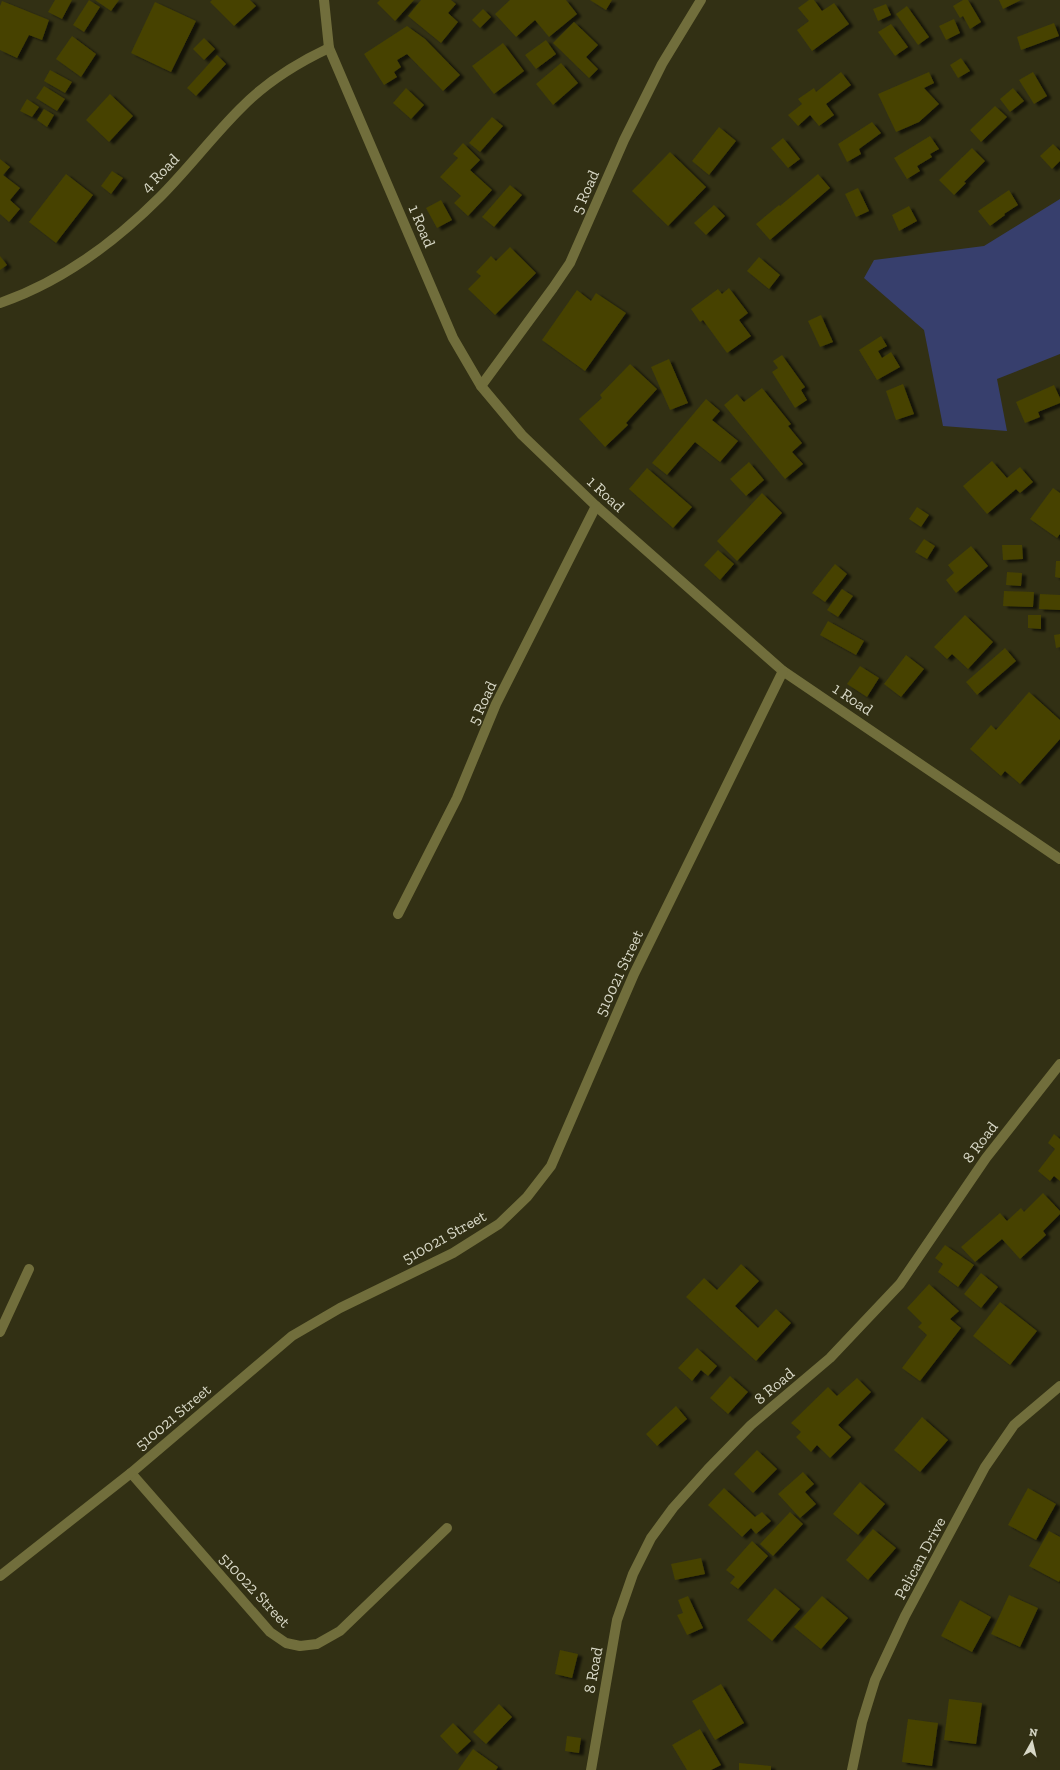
<svg xmlns="http://www.w3.org/2000/svg" width="1060" height="1770" font-family="'Zilla Slab',serif">
<style>
.green{fill:#373f6d}
.building{fill:#464203;filter:url(#shadow)}
.lines{fill:none;stroke-linecap:round;stroke-linejoin:round}
.minor{stroke:#716e3c;stroke-width:10}
.labels{text-anchor:middle;dominant-baseline:central;stroke-width:3;stroke-linejoin:round;paint-order:stroke}
.street-label{font-size:16px;fill:#d8d8c7;stroke:#323014}
</style>
<defs>
<filter id="shadow"><feDropShadow dx="4.5" dy="2.5" stdDeviation="1" flood-color="#0009"/></filter>
</defs>
<rect width="100%" height="100%" fill="#323014"/>
<path class="green" d="M1060 199V354L997 379 1007 431 943 426 924 330 864 278 874 260 984 246Z"/>
<g class="building">
<path d="M55 0H72L62 19 48 12Z"/>
<path d="M89 0 100 7 84 32 73 25Z"/>
<path d="M95 0H119L111 11Z"/>
<path d="M212 0H250L256 6 234 26 210 2Z"/>
<path d="M380 0H414L395 21 377 3Z"/>
<path d="M421 0H451L456 4 448 13 458 22 441 43 408 16Z"/>
<path d="M510 0H566L577 14 549 37 535 20 516 37 495 14Z"/>
<path d="M590 0H612L606 10Z"/>
<path d="M809 0H814L822 11 834 3 849 24 812 51 797 30 809 21 798 8Z"/>
<path d="M963 0H968L981 22 970 29 963 16 960 18 953 6Z"/>
<path d="M999 0H1021L1003 9Z"/>
<path d="M2 1 49 20 42 40 29 35 17 58 0 50V6Z"/>
<path d="M155 2 196 21 171 72 131 53Z"/>
<path d="M886 4 891 15 878 21 873 9Z"/>
<path d="M907 6 929 37 918 45 896 14Z"/>
<path d="M483 9 491 17 480 28 472 20Z"/>
<path d="M954 19 960 33 946 40 939 26Z"/>
<path d="M574 22 598 45 586 57 598 69 589 78 553 43Z"/>
<path d="M1054 23 1059 36 1021 50 1017 37Z"/>
<path d="M891 24 908 47 895 56 878 32Z"/>
<path d="M407 26 425 39 460 75 443 91 407 54 397 60 401 67 394 72 397 77 384 85 364 54Z"/>
<path d="M72 36 96 54 81 77 56 59Z"/>
<path d="M204 38 215 49 204 60 193 49Z"/>
<path d="M546 40 556 54 536 69 525 55Z"/>
<path d="M503 43 524 71 494 94 472 66Z"/>
<path d="M217 55 226 64 196 96 187 88Z"/>
<path d="M961 58 970 71 958 78 950 65Z"/>
<path d="M561 63 578 83 553 105 536 84Z"/>
<path d="M50 70 72 82 65 93 44 81Z"/>
<path d="M841 72 851 85 826 104 834 115 819 126 810 115 798 126 788 115 802 104 798 99 814 88 816 92Z"/>
<path d="M929 72 934 83 924 88 939 104 919 122 896 132 878 94Z"/>
<path d="M1033 72 1047 96 1034 104 1019 80Z"/>
<path d="M44 86 65 99 57 111 36 98Z"/>
<path d="M406 88 424 105 411 119 393 103Z"/>
<path d="M1013 88 1024 101 1010 112 1000 99Z"/>
<path d="M110 94 133 116 109 142 86 120Z"/>
<path d="M27 99 39 107 32 117 20 111Z"/>
<path d="M995 106 1007 117 981 142 970 130Z"/>
<path d="M44 109 54 115 47 127 37 120Z"/>
<path d="M492 117 503 126 480 152 469 143Z"/>
<path d="M872 122 881 133 859 149 861 154 847 162 838 144Z"/>
<path d="M719 127 736 141 709 175 692 161Z"/>
<path d="M930 136 939 149 930 154 932 157 917 166 920 171 907 179 894 158Z"/>
<path d="M783 138 800 159 788 168 771 148Z"/>
<path d="M463 143 480 160 470 170 492 190 468 216 454 203 461 196 440 177 458 158 453 154Z"/>
<path d="M1053 144 1060 151V161L1052 169 1040 156Z"/>
<path d="M972 148 985 161 964 182 966 183 954 195 939 180Z"/>
<path d="M670 152 706 187 668 226 632 191Z"/>
<path d="M0 159 10 167 3 175 20 188 10 200 20 209 9 222 0 214Z"/>
<path d="M112 171 123 178 111 194 101 186Z"/>
<path d="M66 174 93 195 56 243 29 222Z"/>
<path d="M818 174 830 188 770 240 756 224 779 205 780 206Z"/>
<path d="M510 185 522 195 494 227 482 217Z"/>
<path d="M858 188 869 211 856 217 845 194Z"/>
<path d="M1009 190 1018 205 1004 214 1005 215 990 226 978 211Z"/>
<path d="M441 200 452 220 437 228 426 208Z"/>
<path d="M714 205 725 216 706 235 694 223Z"/>
<path d="M909 206 917 221 899 231 892 215Z"/>
<path d="M510 247 536 273 495 315 468 289 481 276 476 272 491 256 496 261Z"/>
<path d="M0 256 7 265 0 270Z"/>
<path d="M759 257 780 275 769 289 747 271Z"/>
<path d="M729 288 748 313 739 320 751 336 727 353 703 320 700 322 691 309 718 289 722 294Z"/>
<path d="M577 290 591 301 596 293 626 313 585 371 542 340Z"/>
<path d="M821 315 833 342 820 347 808 321Z"/>
<path d="M881 336 887 346 878 351 882 358 891 352 900 367 877 380 859 350Z"/>
<path d="M782 355 805 387 801 390 807 400 795 408 772 372 778 368 773 361Z"/>
<path d="M669 359 688 403 670 410 651 367Z"/>
<path d="M630 364 657 389 626 423 628 425 605 447 579 419 602 398 600 395Z"/>
<path d="M903 384 914 414 896 420 886 391Z"/>
<path d="M1054 385 1060 398V403L1038 412 1040 417 1025 423 1016 402Z"/>
<path d="M762 388 791 424 788 426 802 443 792 452 803 464 785 479 724 405 737 394 744 402Z"/>
<path d="M706 399 720 411 712 420 738 441 720 462 695 442 667 475 652 463Z"/>
<path d="M992 461 1007 478 1020 467 1033 482 1020 493 1016 489 987 514 963 486Z"/>
<path d="M749 462 764 480 746 496 730 479Z"/>
<path d="M647 468 692 507 673 528 629 489Z"/>
<path d="M1053 488 1060 493V534L1057 538 1030 519Z"/>
<path d="M762 493 782 513 737 561 717 541Z"/>
<path d="M917 507 929 515 921 527 909 519Z"/>
<path d="M924 539 935 546 927 559 915 552Z"/>
<path d="M1002 545H1022L1023 559 1003 560Z"/>
<path d="M971 546 988 566 956 593 946 580 954 573 948 565Z"/>
<path d="M718 550 734 564 720 580 704 565Z"/>
<path d="M1056 561H1060V578L1055 577Z"/>
<path d="M835 564 847 574 825 602 812 593Z"/>
<path d="M1007 572 1022 573 1021 586 1006 585Z"/>
<path d="M842 589 853 596 838 617 827 610Z"/>
<path d="M1004 591 1034 592 1033 607 1003 606Z"/>
<path d="M1040 594 1060 595V610L1039 609Z"/>
<path d="M965 615 993 642 968 669 952 654 947 659 934 647Z"/>
<path d="M1028 615H1041V629L1028 628Z"/>
<path d="M828 621 864 641 856 655 820 635Z"/>
<path d="M1060 634V647L1056 648 1054 635Z"/>
<path d="M1005 648 1016 661 977 695 966 682Z"/>
<path d="M906 655 924 669 901 697 884 684Z"/>
<path d="M860 666 879 678 867 697 847 684Z"/>
<path d="M1029 692 1060 720V739L1020 784 1005 771 1001 776 970 749 991 725 996 730Z"/>
<path d="M1054 1134 1060 1139V1181L1054 1176 1050 1181 1038 1171 1055 1149 1048 1143Z"/>
<path d="M1043 1193 1060 1211V1214L1043 1231 1046 1235 1020 1259 1002 1239 975 1262 961 1247 1000 1213 1007 1221 1021 1208 1024 1212Z"/>
<path d="M945 1245 974 1265 958 1287 938 1272 943 1264 935 1258Z"/>
<path d="M741 1264 759 1281 735 1306 758 1328 776 1309 791 1323 756 1361 686 1297 704 1278 717 1290Z"/>
<path d="M981 1273 998 1287 981 1308 964 1294Z"/>
<path d="M929 1284 959 1311 950 1319 961 1328 920 1381 902 1368 927 1335 918 1327 922 1323 907 1308Z"/>
<path d="M1000 1302 1037 1331 1010 1365 973 1336Z"/>
<path d="M697 1348 717 1366 708 1376 701 1370 692 1381 678 1368Z"/>
<path d="M730 1376 748 1392 728 1414 710 1398Z"/>
<path d="M857 1378 871 1392 838 1425 851 1437 830 1458 817 1445 811 1452 796 1437 801 1432 791 1423 828 1387 837 1396Z"/>
<path d="M676 1406 687 1419 657 1446 646 1434Z"/>
<path d="M922 1417 948 1440 920 1472 894 1450Z"/>
<path d="M757 1450 777 1469 753 1493 734 1474Z"/>
<path d="M803 1472 814 1484 805 1492 816 1504 800 1518 778 1494Z"/>
<path d="M860 1482 885 1504 858 1535 833 1514Z"/>
<path d="M724 1488 755 1517 762 1512 771 1521 756 1534 751 1528 742 1537 708 1505Z"/>
<path d="M1028 1488 1056 1504 1036 1540 1008 1525Z"/>
<path d="M790 1512 803 1524 773 1556 760 1544Z"/>
<path d="M873 1529 896 1548 868 1580 846 1560Z"/>
<path d="M1049 1531 1060 1537V1580L1059 1582 1029 1566Z"/>
<path d="M752 1541 768 1556 738 1589 730 1583 735 1577 726 1570Z"/>
<path d="M701 1558 705 1574 675 1580 671 1564Z"/>
<path d="M775 1588 800 1609 772 1641 747 1620Z"/>
<path d="M1009 1595 1038 1608 1020 1647 991 1634Z"/>
<path d="M688 1596 703 1628 687 1635 677 1615 683 1613 678 1600Z"/>
<path d="M822 1596 848 1618 821 1649 794 1627Z"/>
<path d="M960 1600 991 1617 972 1652 941 1636Z"/>
<path d="M560 1650 578 1654 572 1678 555 1674Z"/>
<path d="M721 1684 744 1723 715 1740 692 1701Z"/>
<path d="M949 1699 982 1703 976 1744 944 1740Z"/>
<path d="M499 1704 512 1717 486 1744 473 1732Z"/>
<path d="M908 1719 938 1723 932 1766 902 1762Z"/>
<path d="M453 1723 471 1741 457 1754 440 1736Z"/>
<path d="M700 1729 721 1765 711 1770H687L672 1745Z"/>
<path d="M567 1736 581 1738 579 1753 565 1751Z"/>
<path d="M473 1749 498 1767 496 1770H458Z"/>
<path d="M739 1763 771 1766V1770H739Z"/>
</g>
<g class="lines">
<g class="minor">
<path d="M324 0 329 48 453 338 481 386 522 435 596 506 783 671 1060 859"/>
<path d="M0 303C61 282 115 242 160 197 188 169 212 137 240 109 266 82 295 64 329 48"/>
<path d="M481 386 553 288 570 263 624 140 662 64 701 0"/>
<path d="M398 914 457 798 496 704 596 506"/>
<path d="M0 1332 29 1269"/>
<path d="M131 1473 270 1632 286 1643 300 1646 317 1644 340 1631 447 1528"/>
<path d="M0 1576 131 1473 292 1336 340 1308 453 1253 499 1224 527 1197 551 1166 634 974 783 671"/>
<path d="M591 1770 617 1620 633 1574 651 1538 673 1508 708 1469 751 1425 830 1358 900 1284 986 1158 1060 1064"/>
<path d="M852 1770 862 1722 875 1680 905 1616 985 1467 1014 1425 1060 1386"/>
</g>
</g>
<g class="labels">
<g class="street-label">
<text transform="translate(160 173) rotate(-46)">4 Road</text>
<text transform="translate(585 192) rotate(-66)">5 Road</text>
<text transform="translate(422 226) rotate(67)">1 Road</text>
<text transform="translate(606 494) rotate(43)">1 Road</text>
<text transform="translate(853 699) rotate(34)">1 Road</text>
<text transform="translate(482 703) rotate(-65)">5 Road</text>
<text transform="translate(619 973) rotate(-65)">510021 Street</text>
<text transform="translate(980 1142) rotate(-53)">8 Road</text>
<text transform="translate(444 1237) rotate(-29)">510021 Street</text>
<text transform="translate(774 1386) rotate(-40)">8 Road</text>
<text transform="translate(173 1417) rotate(-40)">510021 Street</text>
<text transform="translate(920 1558) rotate(-62)">Pelican Drive</text>
<text transform="translate(255 1590) rotate(47)">510022 Street</text>
<text transform="translate(593 1670) rotate(-80)">8 Road</text>
</g>
</g>
<g transform="translate(1032 1742) rotate(8)" stroke="#323014" stroke-width="3" paint-order="stroke">
<path d="M0-3L7 15L0 10L-7 15Z" fill="#d8d8c7"/>
<text y="-6" font-size="11" font-weight="bold" text-anchor="middle" fill="#d8d8c7">N</text>
</g>
</svg>
